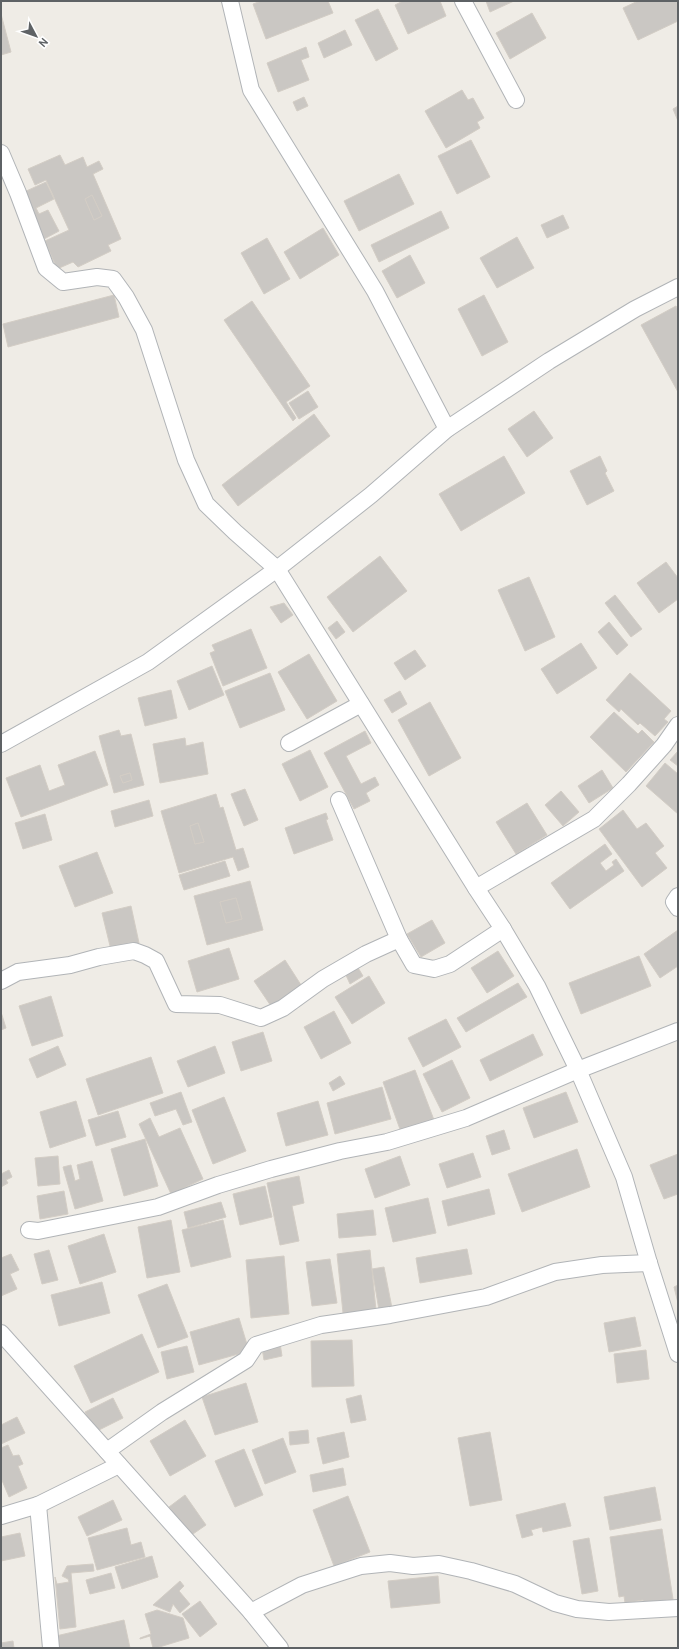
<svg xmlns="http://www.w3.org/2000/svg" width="679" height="1649" font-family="Cabin,sans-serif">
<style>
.building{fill:#cac7c3;stroke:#d3cdc5;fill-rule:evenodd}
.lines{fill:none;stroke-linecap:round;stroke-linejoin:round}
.street-casing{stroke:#b1b4b7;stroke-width:18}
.street{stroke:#fff;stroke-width:16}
</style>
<rect width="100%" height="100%" fill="#efece6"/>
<g class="building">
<path d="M261 1H328L333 13 266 39 253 4Z"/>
<path d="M403 1H440L446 16 408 34 395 5Z"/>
<path d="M486 1H514L490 12Z"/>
<path d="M638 1H677L678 21 638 40 623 8Z"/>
<path d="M378 9 398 49 376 61 355 20Z"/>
<path d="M532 13 546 38 510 59 496 33Z"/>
<path d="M1 14 11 52 1 55Z"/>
<path d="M345 30 352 45 324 58 318 43Z"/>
<path d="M306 47 309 57 301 60 309 80 278 92 267 63Z"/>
<path d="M462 90 468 100 473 98 484 118 477 122 480 128 446 148 425 111Z"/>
<path d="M304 97 308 106 297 111 293 102Z"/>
<path d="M678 106V121L673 109Z"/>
<path d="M471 140 490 177 457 194 438 156Z"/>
<path d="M60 155 65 165 83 157 87 167 99 161 103 169 93 174 121 239 108 245 111 251 78 267 73 262 57 269 45 241 69 230 46 180 35 185 28 169ZM92 195 102 216 94 220 85 199Z"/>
<path d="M399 174 414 204 359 231 344 201Z"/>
<path d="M46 182 54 199 36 208 39 214 48 210 59 231 44 239 22 193Z"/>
<path d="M92 195 102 216 94 220 85 199Z"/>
<path d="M441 211 449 228 379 262 371 245Z"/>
<path d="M563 215 569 228 547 238 541 225Z"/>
<path d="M323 228 339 255 300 279 284 252Z"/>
<path d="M517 237 534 268 497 288 480 258Z"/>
<path d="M267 238 290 279 264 294 241 253Z"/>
<path d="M410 255 425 283 397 298 382 271Z"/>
<path d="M114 295 119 317 8 347 3 324Z"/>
<path d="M484 295 508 342 482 356 458 309Z"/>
<path d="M252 301 310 386 286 402 296 418 293 421 224 320Z"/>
<path d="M676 306 678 310V392L641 325Z"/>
<path d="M308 391 318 407 299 419 289 403Z"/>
<path d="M534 411 553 438 527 457 508 429Z"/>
<path d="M314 414 330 436 238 506 222 485Z"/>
<path d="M504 456 525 493 461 531 439 494Z"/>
<path d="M600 456 607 471 605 473 614 491 587 505 570 471Z"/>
<path d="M380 556 407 591 353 632 327 597Z"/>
<path d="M666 562 678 578V599L659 613 637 583Z"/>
<path d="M529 577 555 637 525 651 498 590Z"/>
<path d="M615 595 642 629 631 637 605 603Z"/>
<path d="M284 603 293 615 281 623 270 607Z"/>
<path d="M337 621 345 632 336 639 328 628Z"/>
<path d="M609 622 628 645 617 655 598 632Z"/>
<path d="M251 629 267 668 223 686 210 653 215 651 212 645Z"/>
<path d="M581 643 597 668 557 694 541 669Z"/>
<path d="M415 650 426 666 405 680 394 663Z"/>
<path d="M309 654 337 701 307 719 278 672Z"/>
<path d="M212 666 224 695 189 710 177 681Z"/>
<path d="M270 673 285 710 240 728 225 691Z"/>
<path d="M630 673 671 711 664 719 668 722 655 736 640 723 638 725 621 709 619 712 606 700Z"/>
<path d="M171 690 177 718 145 726 138 698Z"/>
<path d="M400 691 407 704 392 713 384 700Z"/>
<path d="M430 702 461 758 429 776 398 720Z"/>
<path d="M614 712 638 734 642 730 654 742 626 772 590 737Z"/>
<path d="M119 730 121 736 131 734 144 785 114 793 99 736ZM130 773 132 780 123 783 120 776Z"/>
<path d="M365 731 371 743 346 756 361 784 375 777 379 785 366 793 370 801 354 809 324 753Z"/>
<path d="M185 738 186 746 203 742 208 774 160 783 153 744Z"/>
<path d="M310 750 328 787 300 801 282 764Z"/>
<path d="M95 751 108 785 21 817 6 778 40 765 49 791 65 785 58 765Z"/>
<path d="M678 751V766L670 760Z"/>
<path d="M665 763 678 774V814L646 786Z"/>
<path d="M602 770 613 788 589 803 578 786Z"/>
<path d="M130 773 132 780 123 783 120 776Z"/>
<path d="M245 789 258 820 244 826 231 794Z"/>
<path d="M561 791 579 812 563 826 545 805Z"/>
<path d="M216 794 220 808 223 807 236 850 243 848 249 867 238 871 233 857 179 873 161 811ZM198 823 204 842 195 844 190 826Z"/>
<path d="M149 800 153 816 115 827 111 811Z"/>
<path d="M527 803 547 835 516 854 496 822Z"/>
<path d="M623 810 637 829 646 823 664 846 655 853 667 868 642 887 599 829Z"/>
<path d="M326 813 328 819 326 820 333 840 294 854 285 828Z"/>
<path d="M45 814 52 840 23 849 15 823Z"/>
<path d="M198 823 204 842 195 844 190 826Z"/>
<path d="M605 844 612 854 600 863 606 871 614 865 612 862 616 859 624 871 570 909 551 883Z"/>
<path d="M97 852 113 893 75 907 59 866Z"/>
<path d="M225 861 230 876 184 890 179 875Z"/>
<path d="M250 881 263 930 207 945 194 896ZM236 898 242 919 226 923 220 902Z"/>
<path d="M236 898 242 919 226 923 220 902Z"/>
<path d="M131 906 139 943 111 950 102 913Z"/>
<path d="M432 920 445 943 421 957 407 934Z"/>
<path d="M678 930V966L660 978 644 954Z"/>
<path d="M229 948 239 979 197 992 188 961Z"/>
<path d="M498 951 514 976 487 993 471 968Z"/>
<path d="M639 956 651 986 581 1014 569 983Z"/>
<path d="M285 960 303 988 273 1009 254 981Z"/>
<path d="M357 966 363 976 350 984 345 973Z"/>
<path d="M369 976 385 1003 352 1024 335 997Z"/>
<path d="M518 983 527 997 466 1032 457 1018Z"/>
<path d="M51 996 63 1036 32 1046 19 1006Z"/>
<path d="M334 1011 351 1043 321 1059 304 1027Z"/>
<path d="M1 1012 6 1028 1 1030Z"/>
<path d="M446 1019 461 1047 423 1067 408 1038Z"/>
<path d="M263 1032 272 1061 241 1071 232 1042Z"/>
<path d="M533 1034 543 1055 490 1081 480 1060Z"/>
<path d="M58 1046 66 1065 37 1078 29 1059Z"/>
<path d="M215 1046 225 1073 188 1087 177 1061Z"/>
<path d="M151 1057 163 1093 98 1115 86 1079Z"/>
<path d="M452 1060 470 1098 442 1112 423 1074Z"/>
<path d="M415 1070 434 1120 401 1132 383 1082Z"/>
<path d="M340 1076 345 1084 333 1091 329 1083Z"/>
<path d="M382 1087 391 1119 335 1134 327 1103Z"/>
<path d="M181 1092 192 1122 183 1125 176 1109 155 1116 150 1103Z"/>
<path d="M566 1092 578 1122 534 1138 523 1108Z"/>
<path d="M224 1097 246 1151 213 1164 192 1110Z"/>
<path d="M76 1101 86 1136 50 1148 40 1112Z"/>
<path d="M318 1101 328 1135 286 1146 277 1113Z"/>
<path d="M118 1111 126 1137 96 1146 88 1120Z"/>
<path d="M150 1118 159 1137 180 1128 203 1179 171 1194 139 1124Z"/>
<path d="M504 1130 510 1149 492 1155 486 1136Z"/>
<path d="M145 1139 158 1186 124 1196 111 1149Z"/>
<path d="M577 1149 590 1187 522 1212 508 1174Z"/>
<path d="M473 1153 481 1177 447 1188 439 1164Z"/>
<path d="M678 1154V1194L664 1199 650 1165Z"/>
<path d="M58 1156 60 1184 38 1186 35 1158Z"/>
<path d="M400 1156 410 1185 375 1198 365 1169Z"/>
<path d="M92 1161 103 1201 75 1209 63 1167 71 1165 75 1181 80 1179 77 1165Z"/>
<path d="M9 1170 12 1177 6 1180 8 1183 1 1187V1174Z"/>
<path d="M299 1176 304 1203 292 1206 299 1241 280 1245 267 1183Z"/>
<path d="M265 1186 272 1217 240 1225 233 1194Z"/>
<path d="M489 1189 495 1214 448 1226 442 1201Z"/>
<path d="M64 1191 68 1214 40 1219 37 1196Z"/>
<path d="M428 1198 436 1233 393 1242 385 1208Z"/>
<path d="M221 1202 226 1217 188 1228 184 1212Z"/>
<path d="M373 1210 376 1235 339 1238 337 1214Z"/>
<path d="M171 1220 180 1272 147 1278 138 1227Z"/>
<path d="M223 1220 231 1257 191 1267 182 1230Z"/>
<path d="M104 1234 116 1272 80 1284 68 1246Z"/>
<path d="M467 1249 472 1274 420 1283 416 1258Z"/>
<path d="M49 1250 58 1280 42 1284 34 1254Z"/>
<path d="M370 1250 376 1310 343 1313 337 1254Z"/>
<path d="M11 1254 19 1270 10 1274 17 1289 1 1296V1258Z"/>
<path d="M284 1256 289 1314 251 1318 246 1260Z"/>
<path d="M330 1259 337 1303 312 1306 306 1262Z"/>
<path d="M384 1267 392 1308 379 1310 372 1269Z"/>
<path d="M102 1282 110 1313 59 1326 51 1295Z"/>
<path d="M167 1284 188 1337 158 1348 138 1295Z"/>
<path d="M678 1285V1303L674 1287Z"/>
<path d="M635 1317 641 1346 609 1352 604 1323Z"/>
<path d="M239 1318 249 1351 199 1365 190 1332Z"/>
<path d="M142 1334 159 1372 91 1403 74 1366Z"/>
<path d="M352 1340 354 1386 312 1387 311 1341Z"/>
<path d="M280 1343 282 1356 264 1360 262 1348Z"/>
<path d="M187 1346 194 1372 167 1379 161 1352Z"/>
<path d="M646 1350 649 1379 617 1383 614 1354Z"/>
<path d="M246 1383 258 1422 215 1435 202 1397Z"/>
<path d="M361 1395 366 1420 351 1423 346 1399Z"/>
<path d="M113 1398 123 1418 95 1432 85 1412Z"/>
<path d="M17 1417 25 1433 1 1444V1425Z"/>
<path d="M185 1420 206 1456 170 1476 150 1441Z"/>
<path d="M308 1430 309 1443 290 1445 289 1432Z"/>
<path d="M344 1432 349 1457 323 1464 317 1438Z"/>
<path d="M490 1432 502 1500 470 1506 458 1438Z"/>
<path d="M283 1438 296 1472 265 1484 252 1450Z"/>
<path d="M8 1445 13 1456 19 1455 23 1464 18 1466 27 1488 9 1497 1 1478V1448Z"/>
<path d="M244 1449 263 1495 235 1507 215 1461Z"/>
<path d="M343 1468 346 1485 313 1492 310 1475Z"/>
<path d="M655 1487 661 1520 610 1530 604 1497Z"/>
<path d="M185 1495 206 1525 190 1536 169 1507Z"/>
<path d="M348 1496 370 1552 334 1566 313 1510Z"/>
<path d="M113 1500 122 1520 87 1536 78 1517Z"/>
<path d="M565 1503 571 1526 543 1532 542 1527 531 1530 533 1535 522 1538 516 1515Z"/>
<path d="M127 1528 131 1545 141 1542 145 1557 97 1570 88 1538Z"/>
<path d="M662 1529 673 1599 644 1603 643 1600 625 1603 624 1596 619 1597 610 1537Z"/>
<path d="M20 1533 25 1556 1 1561V1537Z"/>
<path d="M589 1538 598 1591 582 1594 573 1541Z"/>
<path d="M152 1556 158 1577 122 1589 115 1567Z"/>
<path d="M93 1564 94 1571 71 1573 76 1627 60 1629 55 1577 57 1584 69 1582 68 1579 62 1576 67 1566Z"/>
<path d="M111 1573 115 1588 90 1594 86 1580Z"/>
<path d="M438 1576 440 1603 391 1608 388 1581Z"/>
<path d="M180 1581 184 1586 179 1591 190 1604 180 1613 173 1604 170 1612 153 1605Z"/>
<path d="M200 1601 217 1624 200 1637 182 1614Z"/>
<path d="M157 1610 183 1618 189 1638 156 1648H153L150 1636 140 1639V1638L151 1634 145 1614Z"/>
<path d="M124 1620 130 1648H59L56 1636Z"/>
<path d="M13 1641 14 1648H1V1643Z"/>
</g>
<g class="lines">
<defs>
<g id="street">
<path d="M230 1 251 90 375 291 447 429"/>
<path d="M463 1 516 100"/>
<path d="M1 153 18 193 46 268 63 282 97 277 113 279 126 297 144 330 186 460 206 504 235 532 277 569 476 888 503 929 537 986 578 1070 624 1177 649 1263 678 1354"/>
<path d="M289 743 361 704"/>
<path d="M1 744 148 662 277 569 371 495 447 429 549 361 635 309 678 287"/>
<path d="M339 800 399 939 414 965 434 969 450 964 503 929"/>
<path d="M476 888 594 819 629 784 664 745 678 725"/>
<path d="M678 896 674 902 678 908"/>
<path d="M1 981 18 972 70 965 99 957 134 951 145 955 156 961 176 1004 220 1005 261 1018 283 1008 323 979 366 954 399 939"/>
<path d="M29 1230 38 1231 158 1207 218 1185 271 1169 340 1151 387 1142 466 1118 578 1070 678 1031"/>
<path d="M1 1333 251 1612 280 1648"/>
<path d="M107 1451 162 1412 246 1360 256 1345 321 1325 390 1315 486 1297 555 1272 602 1265 649 1263"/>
<path d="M38 1505 51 1648"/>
<path d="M1 1516 38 1505 119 1465"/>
<path d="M251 1612 302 1585 361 1566 390 1563 413 1566 439 1564 471 1571 515 1584 555 1603 577 1609 609 1612 678 1608"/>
</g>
</defs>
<use href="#street" class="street-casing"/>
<use href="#street" class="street"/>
</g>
<rect width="679" height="1649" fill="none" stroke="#5e6265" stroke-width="4"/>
<g transform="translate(36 36) rotate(131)" stroke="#ffffff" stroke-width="3" paint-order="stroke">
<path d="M0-3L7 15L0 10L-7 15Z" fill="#5e6265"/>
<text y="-6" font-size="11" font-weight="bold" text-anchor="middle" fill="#5e6265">N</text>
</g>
</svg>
